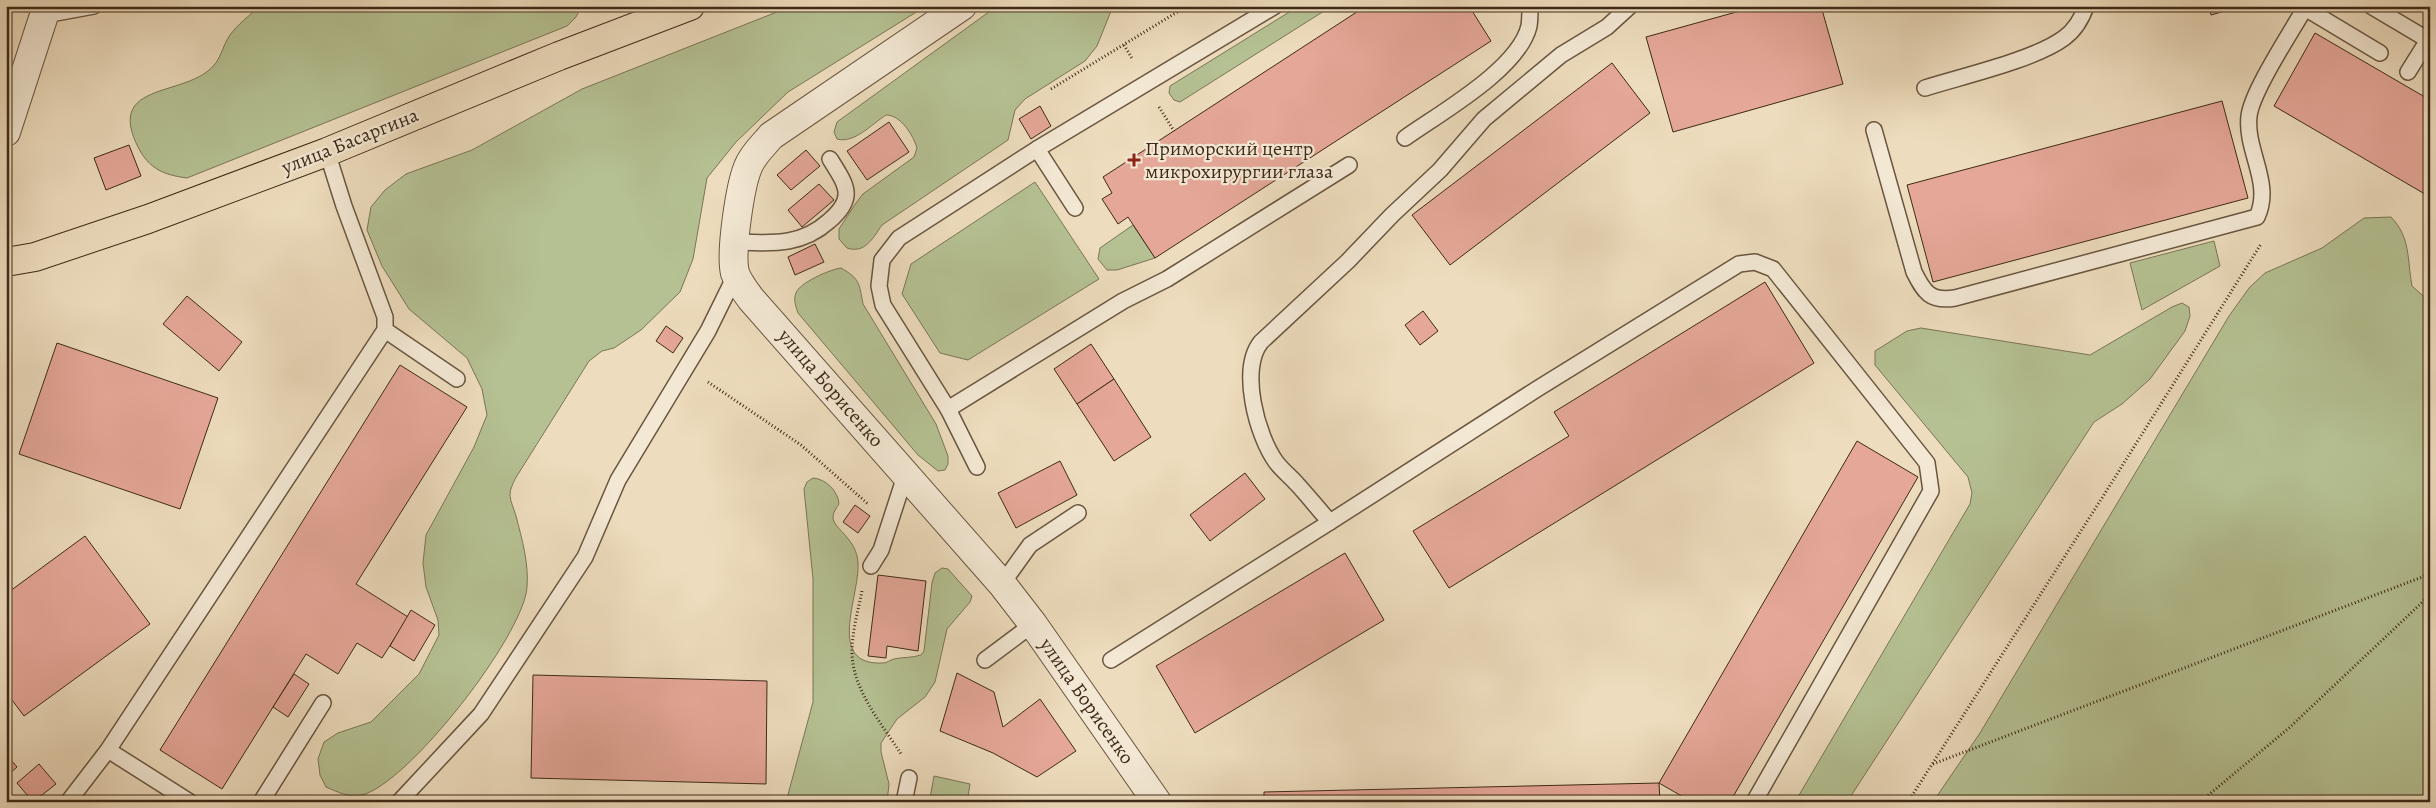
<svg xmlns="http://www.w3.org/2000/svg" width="2436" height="808" font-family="Alegreya,serif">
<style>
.green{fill:#b5c193;stroke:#7a7655}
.building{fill:#e5a798;stroke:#3e2a17}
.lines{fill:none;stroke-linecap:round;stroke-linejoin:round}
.service-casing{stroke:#6a5640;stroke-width:18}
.minor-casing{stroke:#6a5640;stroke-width:30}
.tertiary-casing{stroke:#6a5640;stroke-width:30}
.primary-casing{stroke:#3e2a17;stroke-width:30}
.path{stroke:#3e2a17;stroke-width:3;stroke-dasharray:1 2.5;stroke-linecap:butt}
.service{stroke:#f3e8d4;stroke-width:15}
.minor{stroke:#f3e8d4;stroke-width:28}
.tertiary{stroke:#f3e8d4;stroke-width:28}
.primary{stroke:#eddcbd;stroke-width:28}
.poi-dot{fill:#8f2418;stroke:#f3e8d4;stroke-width:2}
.labels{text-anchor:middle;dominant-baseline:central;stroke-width:4.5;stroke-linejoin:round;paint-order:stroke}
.street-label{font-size:20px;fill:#3e2a17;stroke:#f3e8d4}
.poi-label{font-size:20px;fill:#3e2a17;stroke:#f3e8d4;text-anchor:start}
</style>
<rect width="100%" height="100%" fill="#eddcbd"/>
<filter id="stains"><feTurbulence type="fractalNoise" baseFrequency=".004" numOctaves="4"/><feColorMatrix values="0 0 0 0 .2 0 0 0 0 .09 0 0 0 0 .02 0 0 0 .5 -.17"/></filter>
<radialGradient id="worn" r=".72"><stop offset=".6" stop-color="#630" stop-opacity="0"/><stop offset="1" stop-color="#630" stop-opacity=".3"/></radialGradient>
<g class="green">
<path d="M260 6H581V7L576 17 567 26 187 178C164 175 149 169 138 147 107 85 176 96 208 71 222 60 221 48 230 35 237 25 250 15 260 6Z"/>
<path d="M792 6H926L788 92 736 142 707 178 693 259 680 292 641 330 614 348 602 351 589 361 515 479C513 484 510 489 510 494 510 501 514 509 516 516 522 539 529 564 527 587 524 635 409 783 362 795 349 798 338 792 326 787L320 775 318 759 324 742 338 733 371 722 419 674 439 635 438 620 426 587 423 563 426 535 474 447 487 415 482 389 467 358 409 309 382 266 367 230 371 207 385 190 406 174 472 150 582 89Z"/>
<path d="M997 6H1113L1097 46 1085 61 1025 99 1015 110 1008 140 882 225C873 238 865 254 847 248L839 239V229L856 203 863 194 914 157 917 148C913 135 901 115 886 115 872 124 854 144 837 139L834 132 837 122Z"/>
<path d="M1299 6H1332L1180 102 1174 100 1169 93 1170 86Z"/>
<path d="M1035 182 1099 279 968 360 940 353 902 294 911 264Z"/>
<path d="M2391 217C2411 238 2407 259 2412 286L2430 302V802H1933L1980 733 2229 316 2249 288 2265 273 2322 248 2364 218Z"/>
<path d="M1133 225 1155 258 1117 270H1107L1098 259 1100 248Z"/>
<path d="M2214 241 2220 266 2142 310 2130 263Z"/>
<path d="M841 268C860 279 859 283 863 304L936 424 948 456V464L945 470 938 471 918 455 798 313C796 307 793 300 796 293 799 283 831 269 841 268Z"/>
<path d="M2182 303 2189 307 2190 316 2185 331 2150 379 2122 404 2094 422 1847 802H1795L1970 504 1972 493 1968 477 1875 365V351L1907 331 1921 328 2090 355 2172 307Z"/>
<path d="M813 478C826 479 838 491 839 504 836 508 833 513 833 518 834 529 857 539 858 563 860 596 825 666 883 663 887 663 890 660 894 659 903 657 912 658 921 655L924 651 932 583 935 573 942 568 948 569 972 596 970 602 947 629 935 682 925 697 897 719 881 743V752L889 784 887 802H786L813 702V579L804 489 807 482Z"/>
<path d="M934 776 970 784 967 802H948L930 798Z"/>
</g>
<g class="building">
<path d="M1366 6H1469L1491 41 1155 258 1128 217 1118 224 1102 199 1112 193 1103 177Z"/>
<path d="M1758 6H1821L1843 84 1673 132 1646 37Z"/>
<path d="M2209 6H2242L2211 15Z"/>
<path d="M2315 33 2430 100V197L2274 106Z"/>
<path d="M1612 63 1650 113 1450 265 1412 215Z"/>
<path d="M2222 101 2248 198 1933 282 1907 185Z"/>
<path d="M1040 106 1051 126 1031 139 1019 119Z"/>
<path d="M889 122 909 152 867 180 847 151Z"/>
<path d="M129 145 141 176 106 190 94 158Z"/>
<path d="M806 150 820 166 791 190 777 175Z"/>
<path d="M819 184 834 200 802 227 788 210Z"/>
<path d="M815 244 824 262 795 275 788 257Z"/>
<path d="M1765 282 1814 363 1449 588 1413 531 1569 436 1554 412Z"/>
<path d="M187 296 242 342 219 371 163 324Z"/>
<path d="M1423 311 1438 331 1420 345 1405 325Z"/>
<path d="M666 326 683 338 673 353 656 341Z"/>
<path d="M57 343 218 398 180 509 19 454Z"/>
<path d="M1091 344 1114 379 1077 404 1054 369Z"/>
<path d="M400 365 467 407 356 584 408 617 382 658 357 643 338 674 306 654 222 789 160 750Z"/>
<path d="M1114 379 1151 437 1114 461 1077 404Z"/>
<path d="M1857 441 1918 477 1730 802H1692L1659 783Z"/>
<path d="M1060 461 1077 495 1016 528 998 493Z"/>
<path d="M1245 473 1265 499 1210 541 1190 515Z"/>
<path d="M855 505 870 516 858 533 843 522Z"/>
<path d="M85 536 150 624 24 716 6 692V594Z"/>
<path d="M1345 553 1384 620 1195 733 1156 666Z"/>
<path d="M878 575 926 581 918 651 887 646 886 658 868 656Z"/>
<path d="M411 610 435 625 414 661 390 646Z"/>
<path d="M957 673 994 692 1003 727 1040 699 1076 751 1037 777 993 753 940 731Z"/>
<path d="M294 674 309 684 288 717 273 707Z"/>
<path d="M533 675 767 681 766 784 531 778Z"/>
<path d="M6 754 17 767 6 777Z"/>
<path d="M39 764 56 784 33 802 17 783Z"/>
<path d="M1659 783 1660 802H1264V792Z"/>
</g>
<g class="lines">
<defs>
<g id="service">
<path d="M1630 6 1607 27 1561 55 1484 119 1440 170 1392 215 1348 261 1261 342C1239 369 1257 436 1276 462 1282 470 1291 477 1297 484 1309 497 1319 510 1330 522L1537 389 1739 264 1755 262 1773 269 1927 463 1931 491 1754 802"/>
<path d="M2371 6 2430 41"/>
<path d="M2305 8 2380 53"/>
<path d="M45 15 94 6"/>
<path d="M2408 72 2428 40"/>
<path d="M1925 88C1963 76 2034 60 2064 38 2075 30 2082 18 2086 6"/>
<path d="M1874 130 1914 272C1924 292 1930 302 1955 298L2257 217C2273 183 2245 151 2249 116 2252 91 2292 31 2306 6"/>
<path d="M1405 138C1440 113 1519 69 1529 26 1530 20 1530 12 1530 6"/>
<path d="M1037 149 1075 208"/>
<path d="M734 242C770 243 800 247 829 221 856 198 847 186 830 159"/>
<path d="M385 330 457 379"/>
<path d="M948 409 1123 301 1167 279 1349 165"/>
<path d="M977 467 948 409 883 305 879 286 882 260 899 238 1037 149 1275 6"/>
<path d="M871 566 881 550 906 473"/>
<path d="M1002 584 1030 545 1078 513"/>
<path d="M985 660 1033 624"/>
<path d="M1111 660 1330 522"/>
<path d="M108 750 190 802"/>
<path d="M68 802 108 750 385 330V317L344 206 327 152"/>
<path d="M261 802 323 703"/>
<path d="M399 802 481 714 585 557 618 480 708 331 736 274"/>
<path d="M904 802 909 778"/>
</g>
<path id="minor" d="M962 6 771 136C763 146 753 154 748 167 740 186 730 253 735 273 738 282 745 291 751 299L1002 584 1033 624 1157 802"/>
<path id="tertiary" d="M6 132 47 6"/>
<path id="primary" d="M6 262 35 257 148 219 327 152 559 56 690 6"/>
</defs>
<use href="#service" class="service-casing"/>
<use href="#minor" class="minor-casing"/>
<use href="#tertiary" class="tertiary-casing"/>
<use href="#primary" class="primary-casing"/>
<g class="path">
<path d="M1357 6 1359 11"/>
<path d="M1124 45 1133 60"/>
<path d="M1051 89 1187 6"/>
<path d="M1159 107 1174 131"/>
<path d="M708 382 801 445 868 504"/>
<path d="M862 591C858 611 852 632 852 652 852 689 882 724 901 754"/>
<path d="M1933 764 2430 574"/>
<path d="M1908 802 2102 498 2261 244"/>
<path d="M2200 802 2289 728 2430 595"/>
</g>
<use href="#service" class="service"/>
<use href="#minor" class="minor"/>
<use href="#tertiary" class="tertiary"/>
<use href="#primary" class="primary"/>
</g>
<path class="poi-dot" d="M1131.5 152.5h5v5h5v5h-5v5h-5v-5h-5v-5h5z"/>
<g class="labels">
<g class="street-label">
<text transform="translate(350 141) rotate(-22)">улица Басаргина</text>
<text transform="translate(831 388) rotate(49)">улица Борисенко</text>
<text transform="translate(1087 701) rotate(55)">улица Борисенко</text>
</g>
<g class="poi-label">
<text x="1145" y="148">Приморский центр<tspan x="1145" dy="23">микрохирургии глаза</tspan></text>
</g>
</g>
<rect width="2436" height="808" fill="none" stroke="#eddcbd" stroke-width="25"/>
<rect x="8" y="8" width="2421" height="793" fill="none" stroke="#3e2a17" stroke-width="2.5"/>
<rect x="12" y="12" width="2411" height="783" fill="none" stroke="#3e2a17"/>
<rect width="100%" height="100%" filter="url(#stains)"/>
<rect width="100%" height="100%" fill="url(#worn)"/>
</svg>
